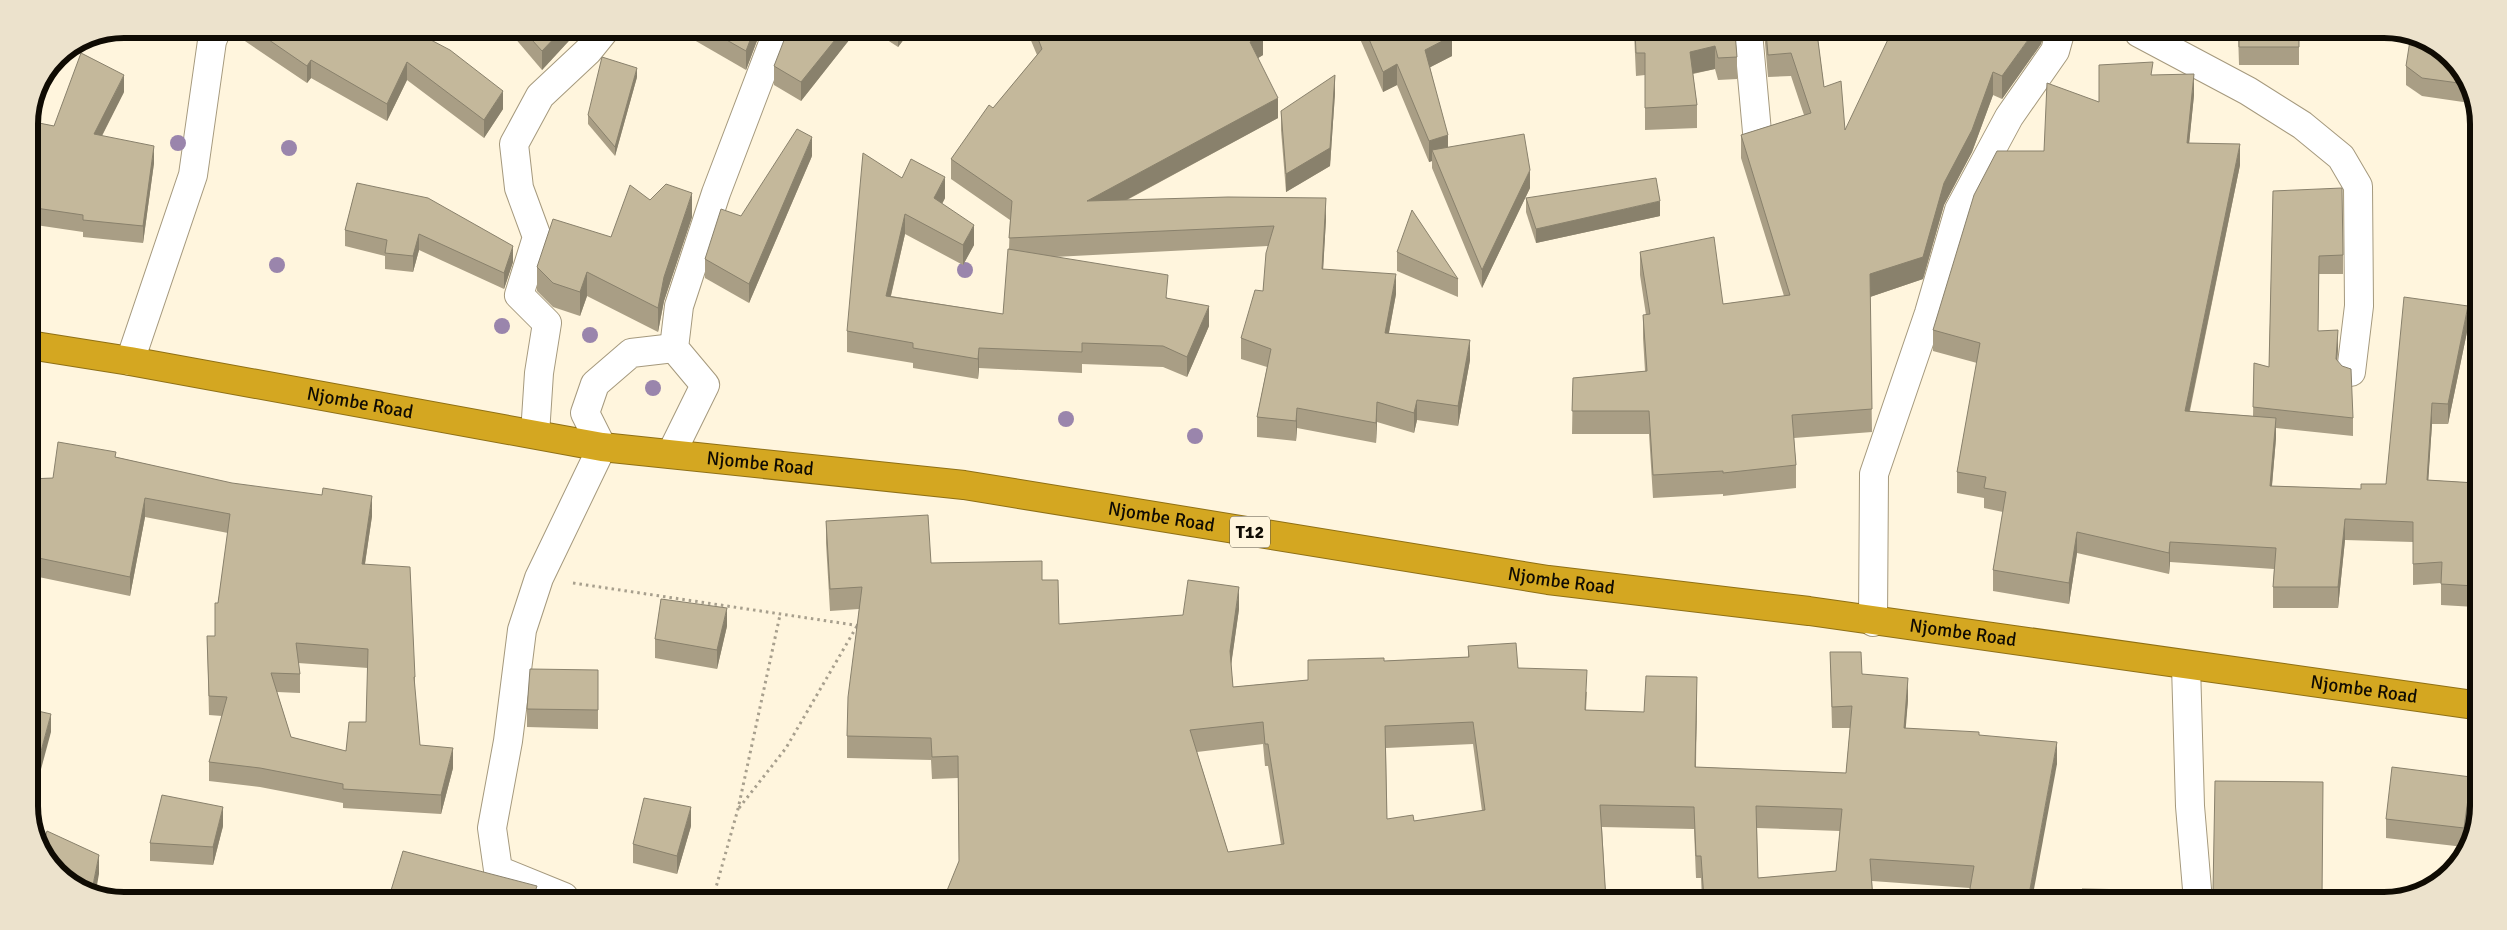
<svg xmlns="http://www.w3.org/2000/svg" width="2507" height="930" font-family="Signika,sans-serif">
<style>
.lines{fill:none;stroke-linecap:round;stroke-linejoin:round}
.minor-casing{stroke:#a5997d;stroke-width:30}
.highway-casing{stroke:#8f7016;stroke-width:30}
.path{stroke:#a79f8d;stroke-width:3;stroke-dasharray:2.5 4;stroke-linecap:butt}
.minor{stroke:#fff;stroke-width:28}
.highway{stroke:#d4a721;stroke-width:28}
.tree{fill:#9a85ac}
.wall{fill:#a99e85;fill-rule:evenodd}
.shaded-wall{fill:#89816c}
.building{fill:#c4b89b;stroke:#89816c;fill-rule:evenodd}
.labels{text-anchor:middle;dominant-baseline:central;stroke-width:4;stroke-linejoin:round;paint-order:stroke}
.shield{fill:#fff5dd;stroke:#575144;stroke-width:1}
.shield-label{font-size:18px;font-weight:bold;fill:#0f0b03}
.street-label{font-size:19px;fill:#0f0b03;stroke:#fff5dd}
.rim{fill:none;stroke:#0f0b03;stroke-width:6}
</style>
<rect width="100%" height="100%" fill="#fff5dd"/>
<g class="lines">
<defs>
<g id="minor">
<path d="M1748 32 1757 132"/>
<path d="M2139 33 2248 91 2302 125 2341 157 2358 186 2359 306 2351 372"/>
<path d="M130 361 193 175 212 41 217 29"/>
<path d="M535 434 539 373 547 323 519 295 537 237 519 188 514 144 540 96 588 51 605 30"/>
<path d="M671 454 705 385 674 348 679 306 716 193 778 30"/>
<path d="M1873 622 1874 474 1929 313 1959 210 2009 117 2055 51 2060 33"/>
<path d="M2186 665 2190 806 2198 901"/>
<path d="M564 897 498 870 492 828 508 741 522 630 539 578 602 447 585 413 595 384 631 353 674 348"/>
</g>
<g id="highway">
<path id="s1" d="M29 345 130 361 602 447 964 485 1548 580 1809 611 2474 705"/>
</g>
</defs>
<use href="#minor" class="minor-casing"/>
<use href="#highway" class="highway-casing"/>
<g class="path">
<path d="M573 583 861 626"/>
<path d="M739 808 786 748 857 626"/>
<path d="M713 898 738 809 780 615"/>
</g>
<use href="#minor" class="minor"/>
<use href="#highway" class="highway"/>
</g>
<g class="tree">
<circle cx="178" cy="143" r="8"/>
<circle cx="289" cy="148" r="8"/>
<circle cx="277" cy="265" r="8"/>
<circle cx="965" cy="270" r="8"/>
<circle cx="502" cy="326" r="8"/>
<circle cx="590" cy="335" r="8"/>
<circle cx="653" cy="388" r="8"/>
<circle cx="1066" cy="419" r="8"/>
<circle cx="1195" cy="436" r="8"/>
</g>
<g class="wall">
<path d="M236 29H410L503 109 484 138 407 80 387 121 311 78 307 83 236 35Z"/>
<path d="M508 30H578V31L542 70Z"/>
<path d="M682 30H761L746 70 682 33Z"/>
<path d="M857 30 801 101 774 85V66Z"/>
<path d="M872 30H911L898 47Z"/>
<path d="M1027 31H1293L1263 40V55L1258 58 1278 118 1127 200 1326 219 1323 269 1396 294 1389 333 1470 360 1458 426 1417 420 1414 433 1377 422 1376 443 1297 428 1296 441 1257 437V417L1267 367 1241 359V338L1263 291 1268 246 1054 257 1168 298 1209 326 1187 377 1163 367 1082 364V373L979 368 978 379 913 368V363L847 352V331L902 178 945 198 942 204 974 245 963 265 905 234 891 296 1003 314 1009 249 1010 220 951 179V159L1037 55Z"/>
<path d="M1357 32H1450L1452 56 1430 67 1448 147 1530 188 1482 288 1432 168V161L1429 162 1397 85 1383 92Z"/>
<path d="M1634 32H1735L1737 57V79L1718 80 1715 69 1693 74 1697 105V128L1645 130V75L1636 76Z"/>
<path d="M1764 32 1831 33H1817L1824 87 1845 130 2041 44 2002 99 1993 95 1972 152 1944 205 1923 279 1870 297 1872 432 1794 438 1796 465V488L1723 496V494L1653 498 1649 434H1572L1573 378 1645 371 1643 338V315H1646L1640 275V252L1723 304 1784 296 1741 158V135L1804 115 1791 76 1768 77Z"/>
<path d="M2238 33 2299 34V65H2239Z"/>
<path d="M2459 65 2471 99 2470 103 2422 96 2406 85V66Z"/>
<path d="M2153 75 2194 95 2189 143 2240 165 2190 411 2253 416 2254 363 2269 367 2273 191 2343 255V274H2319L2318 331 2338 348 2337 360 2353 418V436L2276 428V438L2272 486 2361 489 2386 484 2468 327 2448 424H2432L2428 480 2476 483 2475 607 2441 605V583L2413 585V542L2345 540 2338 608H2273V587L2274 569 2170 562 2169 574 2077 553 2069 604 1993 591V570L2003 512 1984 508V498L1957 493V472L1977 363 1933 351V330L2044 151Z"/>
<path d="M637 77 615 156 588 124V115Z"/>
<path d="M124 92 102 136 154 163 143 243 83 237V232L29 224V121L54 126Z"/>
<path d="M1335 93 1330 166 1286 192 1281 130V111Z"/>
<path d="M812 156 749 303 705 278V259L741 216Z"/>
<path d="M357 183 513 262 504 289 419 250 413 272 385 269V256L345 246V230Z"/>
<path d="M1526 198 1660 216 1536 243 1526 212Z"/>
<path d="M650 200 692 217 664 301 658 332 587 296 580 316 553 307 537 291V267L611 237Z"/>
<path d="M1397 252 1458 279V297L1397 271Z"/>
<path d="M116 457 372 516 365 564 415 677V696L420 745 453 768 441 814 343 808V803L260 787 209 781V762L222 716 209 715 207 636H215L218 603 228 533 145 517 130 596 29 575 30 638H29V479L53 478ZM298 663 368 668 366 722 346 751 291 737 277 692 300 693V674Z"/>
<path d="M826 521 931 563 1042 580 1059 624 1183 615 1239 609 1231 664 1233 687 1308 680V660L1384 661 1468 657V646L1518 668 1587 692 1586 710 1644 712 1697 699 1696 767 1846 773 1850 728H1832L1830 652 1862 674 1908 700 1905 728 1979 735 2057 764 1970 888 1872 881 1873 900H1702L1701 878H1696L1694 829 1602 827 1606 900 959 862 958 778 932 779 931 760 847 758V736L859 609 830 611 826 543ZM1263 744 1265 766H1268L1281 845 1228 852 1197 752ZM1473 744 1482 811 1414 821 1387 819 1386 748ZM1757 828 1840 831 1836 871 1758 878Z"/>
<path d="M727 626 717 669 655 658V639Z"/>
<path d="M598 670V729L527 727V709Z"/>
<path d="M2471 795 2464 847 2386 838V819Z"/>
<path d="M223 826 213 865 150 861V843Z"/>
<path d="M691 826 677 874 633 863V844Z"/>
</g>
<g class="shaded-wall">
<path d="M562 30H578V31L542 70V51Z"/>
<path d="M754 30H761L746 70V51Z"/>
<path d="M843 30H857L801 101V82Z"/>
<path d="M898 30H911L898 47Z"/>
<path d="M1255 31H1293L1263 40V55L1250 63V42Z"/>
<path d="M2033 33H2045L2041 44 2002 99V76Z"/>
<path d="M1452 36V56L1425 70V50Z"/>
<path d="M1715 46V69L1690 74V52Z"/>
<path d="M311 60V78L307 83V66Z"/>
<path d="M407 62V80L387 121V104Z"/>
<path d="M1397 64V85L1383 92V72Z"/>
<path d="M637 68V77L615 156V147Z"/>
<path d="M1993 72V95L1972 152 1944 205 1923 279 1870 297V274L1944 183Z"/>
<path d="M2194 74V95L2187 164V143Z"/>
<path d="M124 75V92L94 151V134Z"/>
<path d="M1335 75V93L1330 166 1286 192V174Z"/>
<path d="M503 91V109L484 138V120Z"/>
<path d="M1278 98V118L1087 221V201Z"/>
<path d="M1448 135V155L1432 150V161L1429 162V141Z"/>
<path d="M812 137V156L749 303V284Z"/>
<path d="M2240 144V165L2185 432V411Z"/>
<path d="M154 146V163L143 243V226Z"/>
<path d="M1530 170V188L1482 288V270Z"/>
<path d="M945 177V198L934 219V198Z"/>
<path d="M692 193V217L664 301 658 332V308L664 277Z"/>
<path d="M1326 198V219L1322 289V269Z"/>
<path d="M1660 201V216L1536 243V229Z"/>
<path d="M905 214V234L886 316V296Z"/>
<path d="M974 225V245L963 265V245Z"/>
<path d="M419 234V250L413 272V256Z"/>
<path d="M513 246V262L504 289V273Z"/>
<path d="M587 272V296L580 316V292Z"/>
<path d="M1396 274V294L1385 353V333Z"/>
<path d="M1209 306V326L1187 377V357Z"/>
<path d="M2468 306V327L2448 424V404Z"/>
<path d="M2338 330V348L2336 378V359Z"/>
<path d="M1470 340V360L1458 426V406Z"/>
<path d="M979 348V368L978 379V359Z"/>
<path d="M1417 400V420L1414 433V413Z"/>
<path d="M1377 402V422L1376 443V423Z"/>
<path d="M2432 403V424L2427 501V480Z"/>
<path d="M1297 408V428L1296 441V421Z"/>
<path d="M2276 418V438L2270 507V486Z"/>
<path d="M372 496V516L362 583V564Z"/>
<path d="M145 498V517L130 596V577Z"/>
<path d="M2345 519V540L2338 608V587Z"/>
<path d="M2077 532V553L2069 604V583Z"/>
<path d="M2170 542V562L2169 574V553Z"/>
<path d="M1239 587V609L1230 673V651Z"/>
<path d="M727 608V626L717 669V650Z"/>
<path d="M1697 677V699L1695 788V767Z"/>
<path d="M1908 678V700L1904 750V728Z"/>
<path d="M51 714V732L29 814V796Z"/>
<path d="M2057 742V764L2032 900H2028Z"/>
<path d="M453 748V768L441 814V795Z"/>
<path d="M2471 777V795L2464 847V828Z"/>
<path d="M223 807V826L213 865V847Z"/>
<path d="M691 807V826L677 874V856Z"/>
<path d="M99 855V874L95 896H92L91 895Z"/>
</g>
<g class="building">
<path d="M253 29H410L450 50 503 91 484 120 407 62 387 104 311 60 307 66Z"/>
<path d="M523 30H562L542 51Z"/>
<path d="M709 30H754L746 51Z"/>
<path d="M788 30H843L801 82 774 66Z"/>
<path d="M1035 31H1261L1263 35 1250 42 1278 98 1087 201 1228 197 1326 198 1322 269 1396 274 1385 333 1470 340 1458 406 1417 400 1414 413 1377 402 1376 423 1297 408 1296 421 1257 417 1271 349 1241 338 1255 290 1263 291 1266 253 1274 226 1009 238 1012 201 951 159 989 105 993 108 1042 49Z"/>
<path d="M1366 32H1450L1452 36 1425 50 1448 135 1429 141 1397 64 1383 72Z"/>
<path d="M1635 32H1735L1737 57 1718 58 1715 46 1690 52 1697 105 1645 108V53H1636Z"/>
<path d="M1766 32 1817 33 1824 87 1841 81 1845 130 1891 33H2033L2002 76 1993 72 1972 130 1944 183 1923 257 1870 274 1872 409 1792 415 1796 465 1723 473V471L1653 475 1649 411H1572L1573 378 1647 371 1643 315 1650 314 1640 252 1714 237 1723 304 1790 295 1741 135 1811 113 1791 53 1768 55Z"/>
<path d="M2239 33 2299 34V47H2239Z"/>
<path d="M2411 34H2415L2459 65 2466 84 2422 78 2406 66Z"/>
<path d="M81 53 124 75 94 134 154 146 143 226 83 220V215L29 207V121L54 126Z"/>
<path d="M602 57 637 68 615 147 588 115Z"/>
<path d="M2153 62 2151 75 2194 74 2187 143 2240 144 2185 411 2276 418 2270 486 2361 489V484H2386L2404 297 2468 306 2448 404 2432 403 2427 480 2476 483 2475 586 2441 584 2442 562 2413 564V522L2345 519 2338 587H2273L2276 548 2170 542 2169 553 2077 532 2069 583 1993 570 2006 492 1984 488 1986 477 1957 472 1980 343 1933 330 1974 195 1997 151H2044L2047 83 2099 102V65Z"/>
<path d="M1335 75 1330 148 1286 174 1281 111Z"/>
<path d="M797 129 812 137 749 284 705 259 721 209 741 216Z"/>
<path d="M1524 134 1530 170 1482 270 1432 150Z"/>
<path d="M863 153 902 178 911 159 945 177 934 198 974 225 963 245 905 214 886 296 1003 314 1008 249 1168 275 1166 298 1209 306 1187 357 1163 346 1082 343V352L979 348 978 359 913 348V343L847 331Z"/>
<path d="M1656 178 1660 201 1536 229 1526 198Z"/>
<path d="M357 183 428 198 513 246 504 273 419 234 413 256 385 253 387 240 345 230Z"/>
<path d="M666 184 692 193 664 277 658 308 587 272 580 292 553 283 537 267 553 219 611 237 630 185 650 200Z"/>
<path d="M2342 188 2343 255 2319 256 2318 331 2338 330 2336 359 2342 366 2351 369 2353 418 2253 407 2254 363 2269 367 2273 191Z"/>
<path d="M1412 210 1458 279 1397 252Z"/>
<path d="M58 442 116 452 115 457 232 483 322 495 323 488 372 496 362 564 410 567 415 677H414L420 745 453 748 441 795 343 789V784L260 768 209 762 227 697 209 696 207 636H215V603H218L230 514 145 498 130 577 29 556V479L53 478ZM296 643 368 649 366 722H349L346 751 291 737 271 673 300 674Z"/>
<path d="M928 515 931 563 1042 561V580H1058L1059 624 1183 615 1188 580 1239 587 1230 651 1233 687 1308 680V660L1384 658V661L1469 657 1468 646 1516 643 1518 668 1587 670 1585 710 1644 712 1646 676 1697 677 1695 767 1846 773 1852 706 1832 707 1830 652H1861L1862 674 1908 678 1904 728 1979 732V735L2057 742 2028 900H1968L1974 866 1870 859 1873 900H1704L1701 856H1696L1694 807 1600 805 1606 900 944 898 959 861 958 756 932 757 931 738 847 736 848 697 862 587 830 589 826 521ZM1263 722 1265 744H1268L1284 844 1228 852 1190 730ZM1473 722 1485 810 1414 821 1413 815 1387 819 1385 726ZM1756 806 1842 809 1836 871 1758 878Z"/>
<path d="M29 574 30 619H29Z"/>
<path d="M661 599 727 608 717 650 655 639Z"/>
<path d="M530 669 598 670V710L527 709Z"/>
<path d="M29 709 51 714 29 796Z"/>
<path d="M2392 767 2471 777 2464 828 2386 819Z"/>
<path d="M2215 781 2323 782 2322 899 2379 900V901H2082V889L2190 891 2199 893 2213 891Z"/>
<path d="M162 795 223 807 213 847 150 843Z"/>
<path d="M644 798 691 807 677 856 633 844Z"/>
<path d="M47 831 99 855 91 895 48 865 42 847Z"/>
<path d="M403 851 537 886 535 892 554 897H389Z"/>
</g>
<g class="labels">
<rect class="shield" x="1230" y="516.5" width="40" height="31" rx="4"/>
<g class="shield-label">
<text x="1250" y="532">T12</text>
</g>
<g class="street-label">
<text stroke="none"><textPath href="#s1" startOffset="336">Njombe Road</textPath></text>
<text stroke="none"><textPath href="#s1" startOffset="741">Njombe Road</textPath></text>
<text stroke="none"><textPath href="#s1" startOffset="1146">Njombe Road</textPath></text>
<text stroke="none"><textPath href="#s1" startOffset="1551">Njombe Road</textPath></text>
<text stroke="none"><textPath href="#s1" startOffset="1956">Njombe Road</textPath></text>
<text stroke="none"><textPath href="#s1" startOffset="2361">Njombe Road</textPath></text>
</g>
</g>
<path d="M0 0H2507V930H0ZM124 38H2384A86 86 0 0 1 2470 124V806A86 86 0 0 1 2384 892H124A86 86 0 0 1 38 806V124A86 86 0 0 1 124 38Z" fill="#ece2cc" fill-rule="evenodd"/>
<path class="rim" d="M124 38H2384A86 86 0 0 1 2470 124V806A86 86 0 0 1 2384 892H124A86 86 0 0 1 38 806V124A86 86 0 0 1 124 38Z"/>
</svg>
